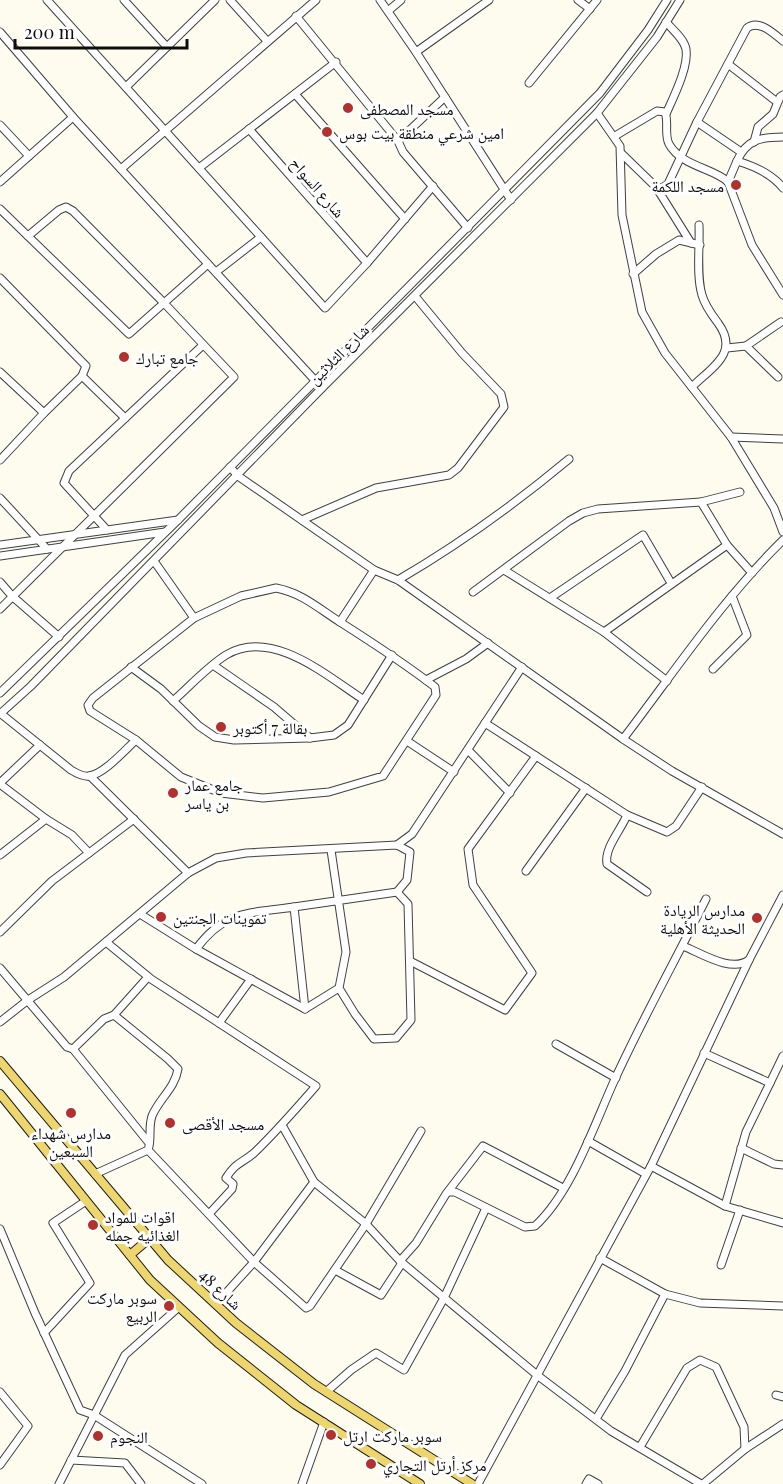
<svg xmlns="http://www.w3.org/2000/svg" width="783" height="1484" font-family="'Playfair Display','Noto Naskh Arabic',serif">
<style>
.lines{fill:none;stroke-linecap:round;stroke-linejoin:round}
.minor-casing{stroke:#404040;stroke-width:9}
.major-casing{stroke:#1e1e1e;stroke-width:10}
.minor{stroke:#fff;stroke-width:7}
.major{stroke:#eed66e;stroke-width:8}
.poi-dot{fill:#b2312f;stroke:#fff;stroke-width:2}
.labels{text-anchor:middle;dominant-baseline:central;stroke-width:6;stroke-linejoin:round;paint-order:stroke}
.poi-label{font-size:16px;fill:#0d0d0d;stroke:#fff;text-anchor:start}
.street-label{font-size:16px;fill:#0d0d0d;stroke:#fff}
</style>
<rect width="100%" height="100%" fill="#fefcee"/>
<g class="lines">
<defs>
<g id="minor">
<path d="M47 0 325 308 367 263 433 186"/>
<path d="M124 0 167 47"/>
<path d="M230 0 267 41"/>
<path d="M380 0 416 52 511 200"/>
<path d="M578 0 590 9"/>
<path d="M388 11 401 0"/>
<path d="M296 16 398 141 403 152 468 228"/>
<path d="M666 22C673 30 684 39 686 49 689 67 673 98 666 114"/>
<path d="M0 32 73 117 322 388"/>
<path d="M416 52 489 0"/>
<path d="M728 64 777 102"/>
<path d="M529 83 597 0"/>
<path d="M126 87 215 0"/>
<path d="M295 94 405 219"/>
<path d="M597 113 620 146 622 215 642 312 665 353 731 437 774 508 783 532"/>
<path d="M697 122 741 152"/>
<path d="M0 125 29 156"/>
<path d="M249 129 367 263"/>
<path d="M615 136 657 111 665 112C669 122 664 134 669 144 682 167 714 168 728 182L752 245 783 295"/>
<path d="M398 141 445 97"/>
<path d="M754 142 758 127 773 114 780 97 783 95"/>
<path d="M621 153 656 187 662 188 668 184 697 122 747 28C759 19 773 33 783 41"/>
<path d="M737 161C747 139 761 137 783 137"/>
<path d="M199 168 336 62"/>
<path d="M121 169 316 0"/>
<path d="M0 182 73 117"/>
<path d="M728 182 737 161C754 166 772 174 783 188"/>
<path d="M656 187 691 243"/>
<path d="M0 209 129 334 208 264"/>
<path d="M216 272 261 237"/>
<path d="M633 274 656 254 679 240 700 245"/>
<path d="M0 278 86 366 82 376 44 413 0 460"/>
<path d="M746 346 781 322"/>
<path d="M727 348 746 346 778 377"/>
<path d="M0 372 44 413"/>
<path d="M82 376 125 418"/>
<path d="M692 387C712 367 740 353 718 323 712 315 705 306 702 295 696 275 700 246 699 225"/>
<path d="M731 437 783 439"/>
<path d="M230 467 238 476 374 570 398 580 623 739 672 771 783 834"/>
<path d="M0 498 47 549"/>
<path d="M701 502 740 492"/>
<path d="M302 520 376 488 449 475 458 468 504 407 501 394 462 353 415 296"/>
<path d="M107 530 64 483 69 471 203 345"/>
<path d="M0 545 178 520"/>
<path d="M0 556 165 532"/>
<path d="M154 561 194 618"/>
<path d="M504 570 604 632 667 681"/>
<path d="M398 580C458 545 515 504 569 459"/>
<path d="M0 582 12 596 59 637"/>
<path d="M276 588C302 593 318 608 340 622 373 643 404 663 435 687L436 695 383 776 329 792 263 798 221 793 181 777 136 740 90 711 88 705 93 698 194 618 241 596Z"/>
<path d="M473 592 569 521 583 513 598 509 701 502 727 545"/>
<path d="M550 598 643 535 671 583"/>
<path d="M0 609 234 377 164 303 73 211 66 207 59 210 28 236"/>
<path d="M340 622 374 570"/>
<path d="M604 632 727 545 752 573"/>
<path d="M213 665 274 707 310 738"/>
<path d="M131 667 161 689 199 726 215 737 234 740 310 738 334 735 348 725 392 655"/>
<path d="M713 669 747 635 732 596"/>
<path d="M426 680 466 659 488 643"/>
<path d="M0 693 178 520 600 93 648 30 667 0"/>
<path d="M173 701C190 686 207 667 226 655 272 627 328 677 364 700"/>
<path d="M0 713 71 770C76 773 83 777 89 776 104 774 125 750 136 740"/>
<path d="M0 714 31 686 322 388 597 113 657 37 680 0"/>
<path d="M485 723 627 815 667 832 676 826 702 787"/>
<path d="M623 739C675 671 722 600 783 540"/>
<path d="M407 741 454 772"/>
<path d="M468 750 510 793"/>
<path d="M90 776 188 873"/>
<path d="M0 783 40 745"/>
<path d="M0 784 46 819 72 835 89 853"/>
<path d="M627 815C621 830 604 848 607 864L647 892"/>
<path d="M397 845 412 834 522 667"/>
<path d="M331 850 346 952 339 988 305 1009 294 907 397 892 408 904 411 1020 396 1038 374 1039 355 1014 339 988"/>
<path d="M0 855 46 819"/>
<path d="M526 871 586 788"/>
<path d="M140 914 196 949 305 1009"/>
<path d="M0 932 52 881 134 819"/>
<path d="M106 942 151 979 219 1023 251 979"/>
<path d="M683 946C701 953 731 973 749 960L783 895"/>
<path d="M196 949C226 909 248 914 294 907"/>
<path d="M749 960 651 1166 725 1206 783 1223"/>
<path d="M410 961 505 1010 532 973 473 885 468 849 536 756"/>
<path d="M0 968 67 1047 73 1049 104 1019 114 1015 168 1059 178 1069C175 1088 159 1099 152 1116 148 1128 152 1139 148 1150L95 1174"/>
<path d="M114 1015 148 977"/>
<path d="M0 1022 28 1000 64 977 188 873 216 858 246 853 397 845 410 852 407 880 397 892"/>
<path d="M556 1044 616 1078"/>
<path d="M73 1049 149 1143"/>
<path d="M704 1053 770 1083 746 1132 725 1206"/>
<path d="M770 1083 783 1056"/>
<path d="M282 1125 314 1182"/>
<path d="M588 1141 646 1174"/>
<path d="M741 1148 774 1164 783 1165"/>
<path d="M148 1150 254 1262 306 1308 310 1306 366 1224 421 1131"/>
<path d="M563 1188 483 1146 446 1194 416 1243 400 1261 537 1375 611 1431 701 1484"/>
<path d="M449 1192H455L525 1227 535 1226C572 1192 594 1125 615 1079 643 1018 676 959 706 899"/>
<path d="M209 1214 232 1189 233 1184 226 1178C236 1162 241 1164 254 1153 276 1132 296 1109 316 1086L219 1023"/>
<path d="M0 1229 35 1313 80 1410 94 1415 202 1484"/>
<path d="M600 1258 665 1294"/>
<path d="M721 1265 740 1210"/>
<path d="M335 1270 381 1295 402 1263"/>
<path d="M216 1304 254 1262 314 1182 366 1224 400 1261"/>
<path d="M44 1333 90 1283 53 1223 86 1201"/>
<path d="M0 1392 28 1426 0 1465"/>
<path d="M326 1392 351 1370 376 1353 404 1370 444 1298 486 1208"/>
<path d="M776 1395 783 1397"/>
<path d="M596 1419 625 1371 665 1294 700 1303 783 1306"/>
<path d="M640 1447 687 1368 700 1360 716 1367 744 1427 745 1449"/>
<path d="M71 1460 125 1463 141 1484"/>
<path d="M59 1484 125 1355 179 1307"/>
<path d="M302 1484 324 1422"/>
<path d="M478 1484 651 1166"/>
<path d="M586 1484 589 1479 598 1484"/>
<path d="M703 1484 745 1449 783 1424"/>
</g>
<g id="major">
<path d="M0 1061 168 1260 236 1323 314 1384 472 1484"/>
<path d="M0 1094 150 1280 218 1343 296 1405 420 1484"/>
<path d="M130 1255 150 1238"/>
</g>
</defs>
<use href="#minor" class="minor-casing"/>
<use href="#major" class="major-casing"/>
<use href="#minor" class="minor"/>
<use href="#major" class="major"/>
</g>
<g class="poi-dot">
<circle cx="348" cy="108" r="6"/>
<circle cx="327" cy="132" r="6"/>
<circle cx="736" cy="185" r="6"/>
<circle cx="124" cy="357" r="6"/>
<circle cx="221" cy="727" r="6"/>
<circle cx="173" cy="793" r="6"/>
<circle cx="161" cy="917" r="6"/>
<circle cx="757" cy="918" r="6"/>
<circle cx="71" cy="1113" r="6"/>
<circle cx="170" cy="1123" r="6"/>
<circle cx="93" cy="1225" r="6"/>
<circle cx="169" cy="1306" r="6"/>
<circle cx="331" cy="1435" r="6"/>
<circle cx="98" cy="1436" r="6"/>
<circle cx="371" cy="1464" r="6"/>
</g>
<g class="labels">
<g class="poi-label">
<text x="360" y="108">مسجد المصطفى</text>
<text x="339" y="132">امين شرعي منطقة بيت بوس</text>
<text x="724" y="185" text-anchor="end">مسجد اللكمة</text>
<text x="136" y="357">جامع تبارك</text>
<text x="233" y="727">بقالة 7 أكتوبر</text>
<text x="185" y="784">جامع عمار<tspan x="185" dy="18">بن ياسر</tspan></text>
<text x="745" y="909" text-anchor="end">مدارس الريادة<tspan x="745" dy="18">الحديثة الأهلية</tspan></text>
<text x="173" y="917">تموينات الجنتين</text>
<text x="182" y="1123">مسجد الأقصى</text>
<text x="71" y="1132" text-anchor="middle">مدارس شهداء<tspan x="71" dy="18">السبعين</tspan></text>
<text x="105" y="1216">اقوات للمواد<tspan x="105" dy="18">الغذائيه جمله</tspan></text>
<text x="157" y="1297" text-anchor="end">سوبر ماركت<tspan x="157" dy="18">الربيع</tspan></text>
<text x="343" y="1435">سوبر ماركت ارتل</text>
<text x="110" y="1436">النجوم</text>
<text x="383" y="1464">مركز أرتل التجاري</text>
</g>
<g class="street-label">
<text transform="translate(318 187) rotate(49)">شارع السواح</text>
<text transform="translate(338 354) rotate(-45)">شارع الثلاثين</text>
<text transform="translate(221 1289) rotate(43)">شارع 48</text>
</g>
</g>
<path d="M15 39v9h172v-9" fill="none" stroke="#0d0d0d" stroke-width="3"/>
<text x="24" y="39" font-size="18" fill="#0d0d0d" stroke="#ffffff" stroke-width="4.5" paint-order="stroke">200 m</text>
</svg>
